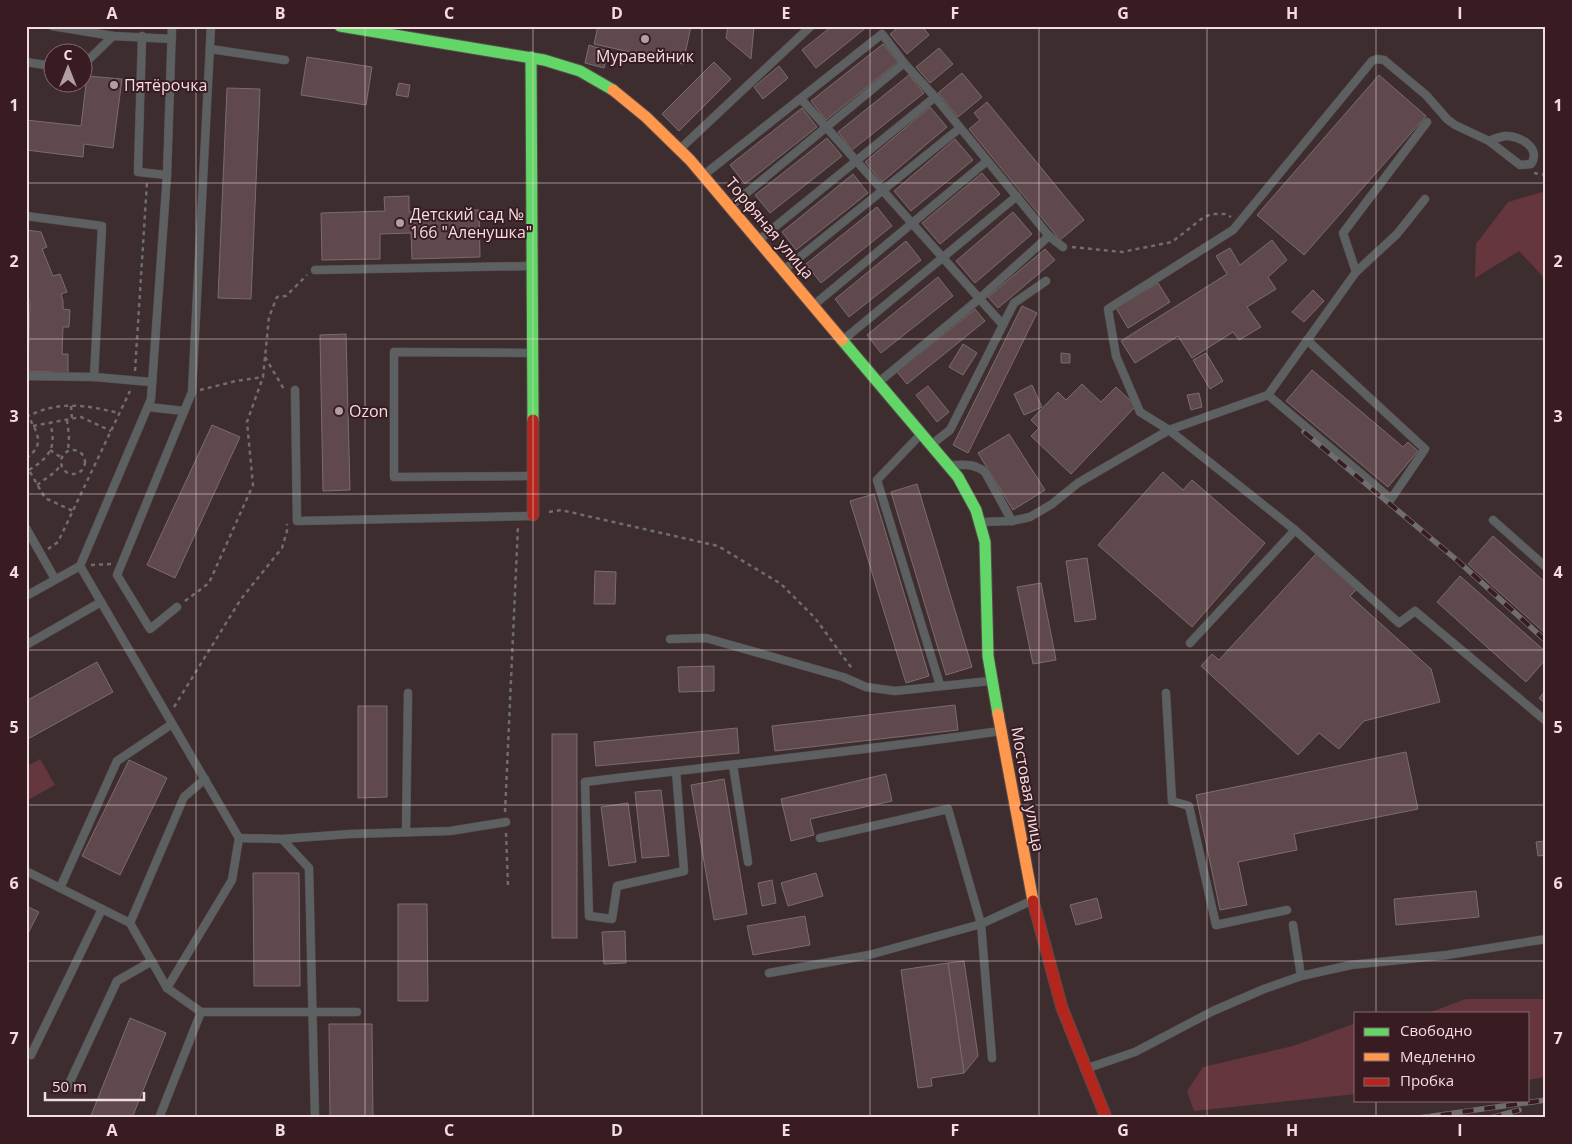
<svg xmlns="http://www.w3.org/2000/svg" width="1572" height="1144" font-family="'Open Sans',sans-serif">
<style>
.green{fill:#66363f}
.building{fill:#60494d;stroke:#7a6c6e}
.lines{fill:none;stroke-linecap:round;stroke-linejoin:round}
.lane-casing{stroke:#584b4c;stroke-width:9}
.fast-casing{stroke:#584b4c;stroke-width:13}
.slow-casing{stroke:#584b4c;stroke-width:13}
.jam-casing{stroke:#584b4c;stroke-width:13}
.path{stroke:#6f6d6d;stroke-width:2.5;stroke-dasharray:4 4;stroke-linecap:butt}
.lane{stroke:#5d6060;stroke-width:8}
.fast{stroke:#63d668;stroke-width:11}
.slow{stroke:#ff974d;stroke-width:11}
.jam{stroke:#b3261e;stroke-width:11}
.rail-casing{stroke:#716d6e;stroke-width:5.5}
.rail{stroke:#391c22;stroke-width:4;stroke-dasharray:11;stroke-linecap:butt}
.grid{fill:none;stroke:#f2dde0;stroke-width:1;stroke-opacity:0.55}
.poi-dot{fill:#b39fa2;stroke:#391c22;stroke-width:2}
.labels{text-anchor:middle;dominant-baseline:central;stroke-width:4;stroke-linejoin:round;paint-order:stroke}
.poi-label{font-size:16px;fill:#f2dde0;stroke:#391c22;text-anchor:start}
.street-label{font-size:16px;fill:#f2dde0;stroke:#391c22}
.neatline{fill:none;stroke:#f2dde0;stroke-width:2}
.grid-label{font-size:16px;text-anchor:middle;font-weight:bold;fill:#f2dde0}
</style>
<rect width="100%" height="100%" fill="#3d2d2f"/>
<g class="green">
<path d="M1546 191V280L1519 251 1475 278 1476 244 1508 202Z"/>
<path d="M40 759 55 785 26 801V767Z"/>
<path d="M1466 999H1546V1077L1528 1080V1013H1428Z"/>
<path d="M1356 1023V1094L1194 1111 1187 1091 1203 1067 1293 1046Z"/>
</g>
<g class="building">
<path d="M598 26H691L683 64 594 44Z"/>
<path d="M728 26H754L751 59 726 38Z"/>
<path d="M832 26H868L816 68 802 50Z"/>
<path d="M900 26H922L929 35 907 54 890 34Z"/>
<path d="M883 44 898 62 826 120 811 101Z"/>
<path d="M589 45 608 51 604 68 585 63Z"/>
<path d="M939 48 953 64 930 83 916 67Z"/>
<path d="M307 57 372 67 366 105 301 95Z"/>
<path d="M714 62 731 79 679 131 662 114Z"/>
<path d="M779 66 788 78 763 99 754 87Z"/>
<path d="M962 73 982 97 958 117 938 93Z"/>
<path d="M909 75 924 93 852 150 838 132Z"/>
<path d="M1379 75 1426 116 1304 255 1257 215Z"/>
<path d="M87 76 122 79 113 148 84 144 83 157 26 150V120L81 126Z"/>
<path d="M399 83 410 85 408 97 396 95Z"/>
<path d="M227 88 260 89 251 299 218 298Z"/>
<path d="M987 102 1084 220 1060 240 969 129 980 120 974 113Z"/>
<path d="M930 107 947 127 882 182 865 162Z"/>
<path d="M802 108 817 127 745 184 730 165Z"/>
<path d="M827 138 842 156 770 213 755 195Z"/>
<path d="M955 139 973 160 911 211 894 191Z"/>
<path d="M982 173 1000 194 940 244 922 223Z"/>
<path d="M853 174 868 193 796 250 782 232Z"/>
<path d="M409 196V212L479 210 480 257 412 259 411 233 380 234V259L322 260 321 213 385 211 384 197Z"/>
<path d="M877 207 892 226 821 283 806 264Z"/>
<path d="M1013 212 1032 234 975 283 956 261Z"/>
<path d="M26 230 41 232 47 247 42 249 53 276 60 274 67 292 61 294 63 301V309L70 310 69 327H63L62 354H68V373L28 371 30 302 26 293Z"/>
<path d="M1272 240 1287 260 1268 277 1276 289 1247 307 1261 327 1239 340 1233 332 1192 358 1178 336 1135 363 1121 341 1227 274 1216 256 1230 248 1240 265Z"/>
<path d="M906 241 921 260 849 317 835 299Z"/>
<path d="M1045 249 1055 260 998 308 988 297Z"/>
<path d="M938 277 953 296 881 353 867 335Z"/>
<path d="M1158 283 1170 302 1128 328 1116 308Z"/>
<path d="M1313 290 1324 301 1304 322 1292 312Z"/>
<path d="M1022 306 1037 313 968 453 953 445Z"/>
<path d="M975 309 985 321 907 384 897 372Z"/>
<path d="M346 334 350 490 323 491 320 335Z"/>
<path d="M963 344 977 353 963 375 949 367Z"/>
<path d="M1061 353 1070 354V363H1061Z"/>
<path d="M1206 353 1223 381 1210 389 1193 360Z"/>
<path d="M1312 370 1403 447 1408 442 1418 451 1388 487 1286 401Z"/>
<path d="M1082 384 1101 402 1116 387 1136 406 1071 474 1031 436 1039 428 1031 420 1058 392 1066 400Z"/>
<path d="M1032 385 1042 407 1024 415 1014 394Z"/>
<path d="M928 386 949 412 937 422 916 395Z"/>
<path d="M1199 393 1202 407 1191 410 1187 395Z"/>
<path d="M212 425 240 437 175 578 147 565Z"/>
<path d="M1009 434 1045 490 1013 510 978 453Z"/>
<path d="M1163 472 1183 490 1192 480 1265 543 1192 627 1098 545Z"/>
<path d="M917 484 972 667 946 675 891 492Z"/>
<path d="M874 494 929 676 906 683 850 501Z"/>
<path d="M1493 536 1546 583V634L1468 564Z"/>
<path d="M1316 554 1356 590 1350 596 1431 669 1440 702 1364 721 1339 749 1319 733 1298 755 1201 666 1212 654 1219 660Z"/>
<path d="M1087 558 1096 619 1075 622 1066 561Z"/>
<path d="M595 571 616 572 615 604H594Z"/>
<path d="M1460 576 1546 652V659L1526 682 1437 602Z"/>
<path d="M1041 583 1056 660 1033 664 1017 587Z"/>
<path d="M97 662 113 692 26 740V701Z"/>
<path d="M714 666V691L679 692 678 667Z"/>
<path d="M1546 690V704L1539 698Z"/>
<path d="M955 705 958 730 775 751 772 726Z"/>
<path d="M358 706H387V797L358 798Z"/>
<path d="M737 728 739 753 596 766 594 742Z"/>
<rect x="552" y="734" width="25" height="204"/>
<path d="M1406 752 1418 809 1294 834 1297 850 1238 862 1247 905 1220 910 1196 795Z"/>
<path d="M129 760 167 778 120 875 82 856Z"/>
<path d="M886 774 892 801 810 819 814 835 791 841 781 799Z"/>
<path d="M724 779 747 914 714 920 691 785Z"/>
<path d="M661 790 669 856 642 858 635 792Z"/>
<path d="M628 803 636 862 609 866 601 807Z"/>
<path d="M1546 841V855L1538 856 1536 842Z"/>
<path d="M253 873H299L300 986H254Z"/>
<path d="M816 873 823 896 788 906 781 883Z"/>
<path d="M772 880 776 903 762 906 758 883Z"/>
<path d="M1476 891 1479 917 1396 925 1394 899Z"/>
<path d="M1097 898 1102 918 1076 925 1070 905Z"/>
<path d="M398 904H427L428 1001H398Z"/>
<path d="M26 906 39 912 26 937Z"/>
<path d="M805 916 810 945 753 955 747 926Z"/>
<path d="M625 931 626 963 604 964 602 932Z"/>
<path d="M964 961 978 1056 964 1073 948 963Z"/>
<path d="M948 963 964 1073 931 1078 932 1086 918 1088 901 970Z"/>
<path d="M130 1018 166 1033 132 1118H90Z"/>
<path d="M329 1024H372L373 1118H330Z"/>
</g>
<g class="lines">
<defs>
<g id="lane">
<path d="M52 26 113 36 172 39"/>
<path d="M142 36 138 172 167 175"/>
<path d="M210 49 285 60"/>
<path d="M26 62 52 66"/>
<path d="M82 66 113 36"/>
<path d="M801 99 1003 325"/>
<path d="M681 148 811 26"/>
<path d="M705 174 882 34 904 63 935 97 1049 236 1063 247"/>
<path d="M732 205 904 63"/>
<path d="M26 216 102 226 94 377 151 382"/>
<path d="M760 239 935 97"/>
<path d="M785 269 960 128"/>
<path d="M315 270 530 266"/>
<path d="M1356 272 1343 233 1427 122"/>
<path d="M815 304 987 161"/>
<path d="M843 340 1017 196"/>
<path d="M1307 340 1425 449 1391 499 1268 395 1169 430 1140 412 1116 356 1108 309 1233 230 1372 61 1377 59 1384 60 1426 95 1447 119 1455 125 1489 141 1520 165 1531 164C1542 148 1519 135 1505 136 1499 137 1494 139 1489 141"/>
<path d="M530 353 394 352V477L531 476"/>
<path d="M26 376 94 377"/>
<path d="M879 382 979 299 1049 236"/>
<path d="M295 390 297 521 531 516"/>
<path d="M1268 395 1356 272 1397 234 1425 199"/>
<path d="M148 407 184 411"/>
<path d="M921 434 877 480 940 685"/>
<path d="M932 444 950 430 1014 303 1046 281"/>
<path d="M952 465C964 465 974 463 985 472L1012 521"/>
<path d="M1493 520 1546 567"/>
<path d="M980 522 1012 521 1030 517 1052 504 1078 483 1169 430 1295 530"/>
<path d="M26 528 55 579"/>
<path d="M80 566 239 838 232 880 167 988"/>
<path d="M26 596 80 566 151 399 167 175 172 26"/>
<path d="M177 607 150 629 117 575 192 392 211 26"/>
<path d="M670 639 706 638 843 677 866 687 895 691 990 681"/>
<path d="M1190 643 1295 530 1399 623 1415 611 1546 721"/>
<path d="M26 645 101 602"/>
<path d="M1166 693 1172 801 1189 806 1216 925 1287 910"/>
<path d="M733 765 748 862"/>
<path d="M676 771 684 871 617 886 612 919 589 916 585 782C724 765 862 751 1000 731"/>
<path d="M406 832 408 693"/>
<path d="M239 838 282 839 309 868 315 1118"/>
<path d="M820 838 948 809 981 924 992 1058"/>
<path d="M282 839 350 834 450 831 506 822"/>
<path d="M26 871 130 923 167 988 201 1012"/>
<path d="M60 888 117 761 172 724"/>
<path d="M130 923 184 797 205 779"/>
<path d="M769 973 869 955 981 924 1031 901"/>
<path d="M1301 976 1351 965 1447 955 1546 939"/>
<path d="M31 1055 102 909"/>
<path d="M1088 1068 1135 1052 1213 1011 1264 989 1301 976 1293 925"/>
<path d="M67 1088 117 981 152 961"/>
<path d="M159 1118 201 1012H357"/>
</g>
<g id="fast">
<path d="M340 26 544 60 580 71 613 90"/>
<path d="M531 57 533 420"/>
<path d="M842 340 958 477 976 510 985 542 988 656 998 714"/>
</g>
<g id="slow">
<path d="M613 90 646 117 690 160 842 340"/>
<path d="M998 714 1033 901"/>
</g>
<g id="jam">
<path d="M533 420V515"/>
<path d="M1033 901 1062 1008 1105 1115"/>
</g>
</defs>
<use href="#lane" class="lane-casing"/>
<use href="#fast" class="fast-casing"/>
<use href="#slow" class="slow-casing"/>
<use href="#jam" class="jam-casing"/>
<g class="path">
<path d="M1534 173 1546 175"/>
<path d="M1072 247 1122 252 1172 242 1204 217 1212 214H1225L1231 217"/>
<path d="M265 357 285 391"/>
<path d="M135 371 147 182"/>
<path d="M200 390 236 381 263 377 269 317 277 297 286 296 307 275"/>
<path d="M71 406 72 419"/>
<path d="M26 417C60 400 84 405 119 413"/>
<path d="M67 420 69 436 68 451"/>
<path d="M33 426 81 417 111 431"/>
<path d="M50 450 62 458"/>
<circle cx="73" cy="462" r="12"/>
<path d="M26 458C46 445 37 432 28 416"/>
<path d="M26 465 45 498 73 511"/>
<path d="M29 470C50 457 57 447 50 423"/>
<path d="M37 485 55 472 62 464"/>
<path d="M549 512 561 510 718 546 781 584 815 618 853 670"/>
<path d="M48 549 58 542 130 391"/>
<path d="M91 565 111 564"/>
<path d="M185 601 209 583 253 485 247 422 263 377"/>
<path d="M174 707 241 599 282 548 287 531V524"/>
<path d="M505 812 518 526"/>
<path d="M506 833 508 886"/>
<path d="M26 1116 28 1118"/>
</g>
<use href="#lane" class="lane"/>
<use href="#fast" class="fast"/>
<use href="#slow" class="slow"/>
<use href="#jam" class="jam"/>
<defs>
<g id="rail">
<path d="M1304 432 1458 561 1546 641"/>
<path d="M1419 1118 1546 1100"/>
<path d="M1491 1118 1519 1110"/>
</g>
</defs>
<use href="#rail" class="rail-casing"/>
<use href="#rail" class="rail"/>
</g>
<path class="grid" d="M196 26V1118M365 26V1118M533 26V1118M702 26V1118M870 26V1118M1039 26V1118M1207 26V1118M1376 26V1013M26 183H1546M26 339H1546M26 494H1546M26 650H1546M26 805H1546M26 961H1546M1376 1100V1118"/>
<g class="poi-dot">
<circle cx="645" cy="39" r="5"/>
<circle cx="114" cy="85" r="5"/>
<circle cx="400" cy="223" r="5"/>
<circle cx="339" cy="411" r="5"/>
</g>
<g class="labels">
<g class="poi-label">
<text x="645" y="56" text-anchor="middle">Муравейник</text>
<text x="124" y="85">Пятёрочка</text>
<text x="410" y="214">Детский сад №<tspan x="410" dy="18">166 "Аленушка"</tspan></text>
<text x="349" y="411">Ozon</text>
</g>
<g class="street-label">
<text transform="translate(770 228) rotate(50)">Торфяная улица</text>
<text transform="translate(1028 789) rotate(80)">Мостовая улица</text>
</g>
</g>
<rect width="1572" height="1144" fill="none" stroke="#391c22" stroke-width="55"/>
<rect x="1354" y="1012" width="175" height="90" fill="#391c22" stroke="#83696e"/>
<rect x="1364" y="1028" width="25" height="8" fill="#63d668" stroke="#83696e"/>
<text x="1400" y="1036" font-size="15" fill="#f2dde0">Свободно</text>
<rect x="1364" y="1053" width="25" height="8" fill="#ff974d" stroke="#83696e"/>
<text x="1400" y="1062" font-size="15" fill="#f2dde0">Медленно</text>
<rect x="1364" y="1078" width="25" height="8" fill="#b3261e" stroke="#83696e"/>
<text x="1400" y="1086" font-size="15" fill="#f2dde0">Пробка</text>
<g transform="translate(68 68)"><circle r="24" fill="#391c22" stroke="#83696e"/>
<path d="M0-4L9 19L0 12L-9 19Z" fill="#b39fa2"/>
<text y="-8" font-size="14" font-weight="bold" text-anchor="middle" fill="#f2dde0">С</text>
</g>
<path d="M45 1092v8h99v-8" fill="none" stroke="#f2dde0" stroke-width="2.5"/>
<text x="52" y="1092" font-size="15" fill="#f2dde0" stroke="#391c22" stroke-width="4" paint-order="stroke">50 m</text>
<rect x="28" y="28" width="1516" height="1088" class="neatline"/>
<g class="grid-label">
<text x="112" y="19">A</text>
<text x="280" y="19">B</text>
<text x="449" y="19">C</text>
<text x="617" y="19">D</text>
<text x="786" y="19">E</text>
<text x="955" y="19">F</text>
<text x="1123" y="19">G</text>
<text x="1292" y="19">H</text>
<text x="1460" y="19">I</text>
<text x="14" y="111">1</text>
<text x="1558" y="111">1</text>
<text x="14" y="267">2</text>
<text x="1558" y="267">2</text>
<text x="14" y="422">3</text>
<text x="1558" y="422">3</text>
<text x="14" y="578">4</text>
<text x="1558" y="578">4</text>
<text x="14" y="733">5</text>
<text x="1558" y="733">5</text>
<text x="14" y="889">6</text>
<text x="1558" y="889">6</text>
<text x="14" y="1044">7</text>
<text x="1558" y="1044">7</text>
<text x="112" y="1136">A</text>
<text x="280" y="1136">B</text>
<text x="449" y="1136">C</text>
<text x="617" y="1136">D</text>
<text x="786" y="1136">E</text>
<text x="955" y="1136">F</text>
<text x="1123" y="1136">G</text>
<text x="1292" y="1136">H</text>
<text x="1460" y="1136">I</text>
</g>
</svg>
